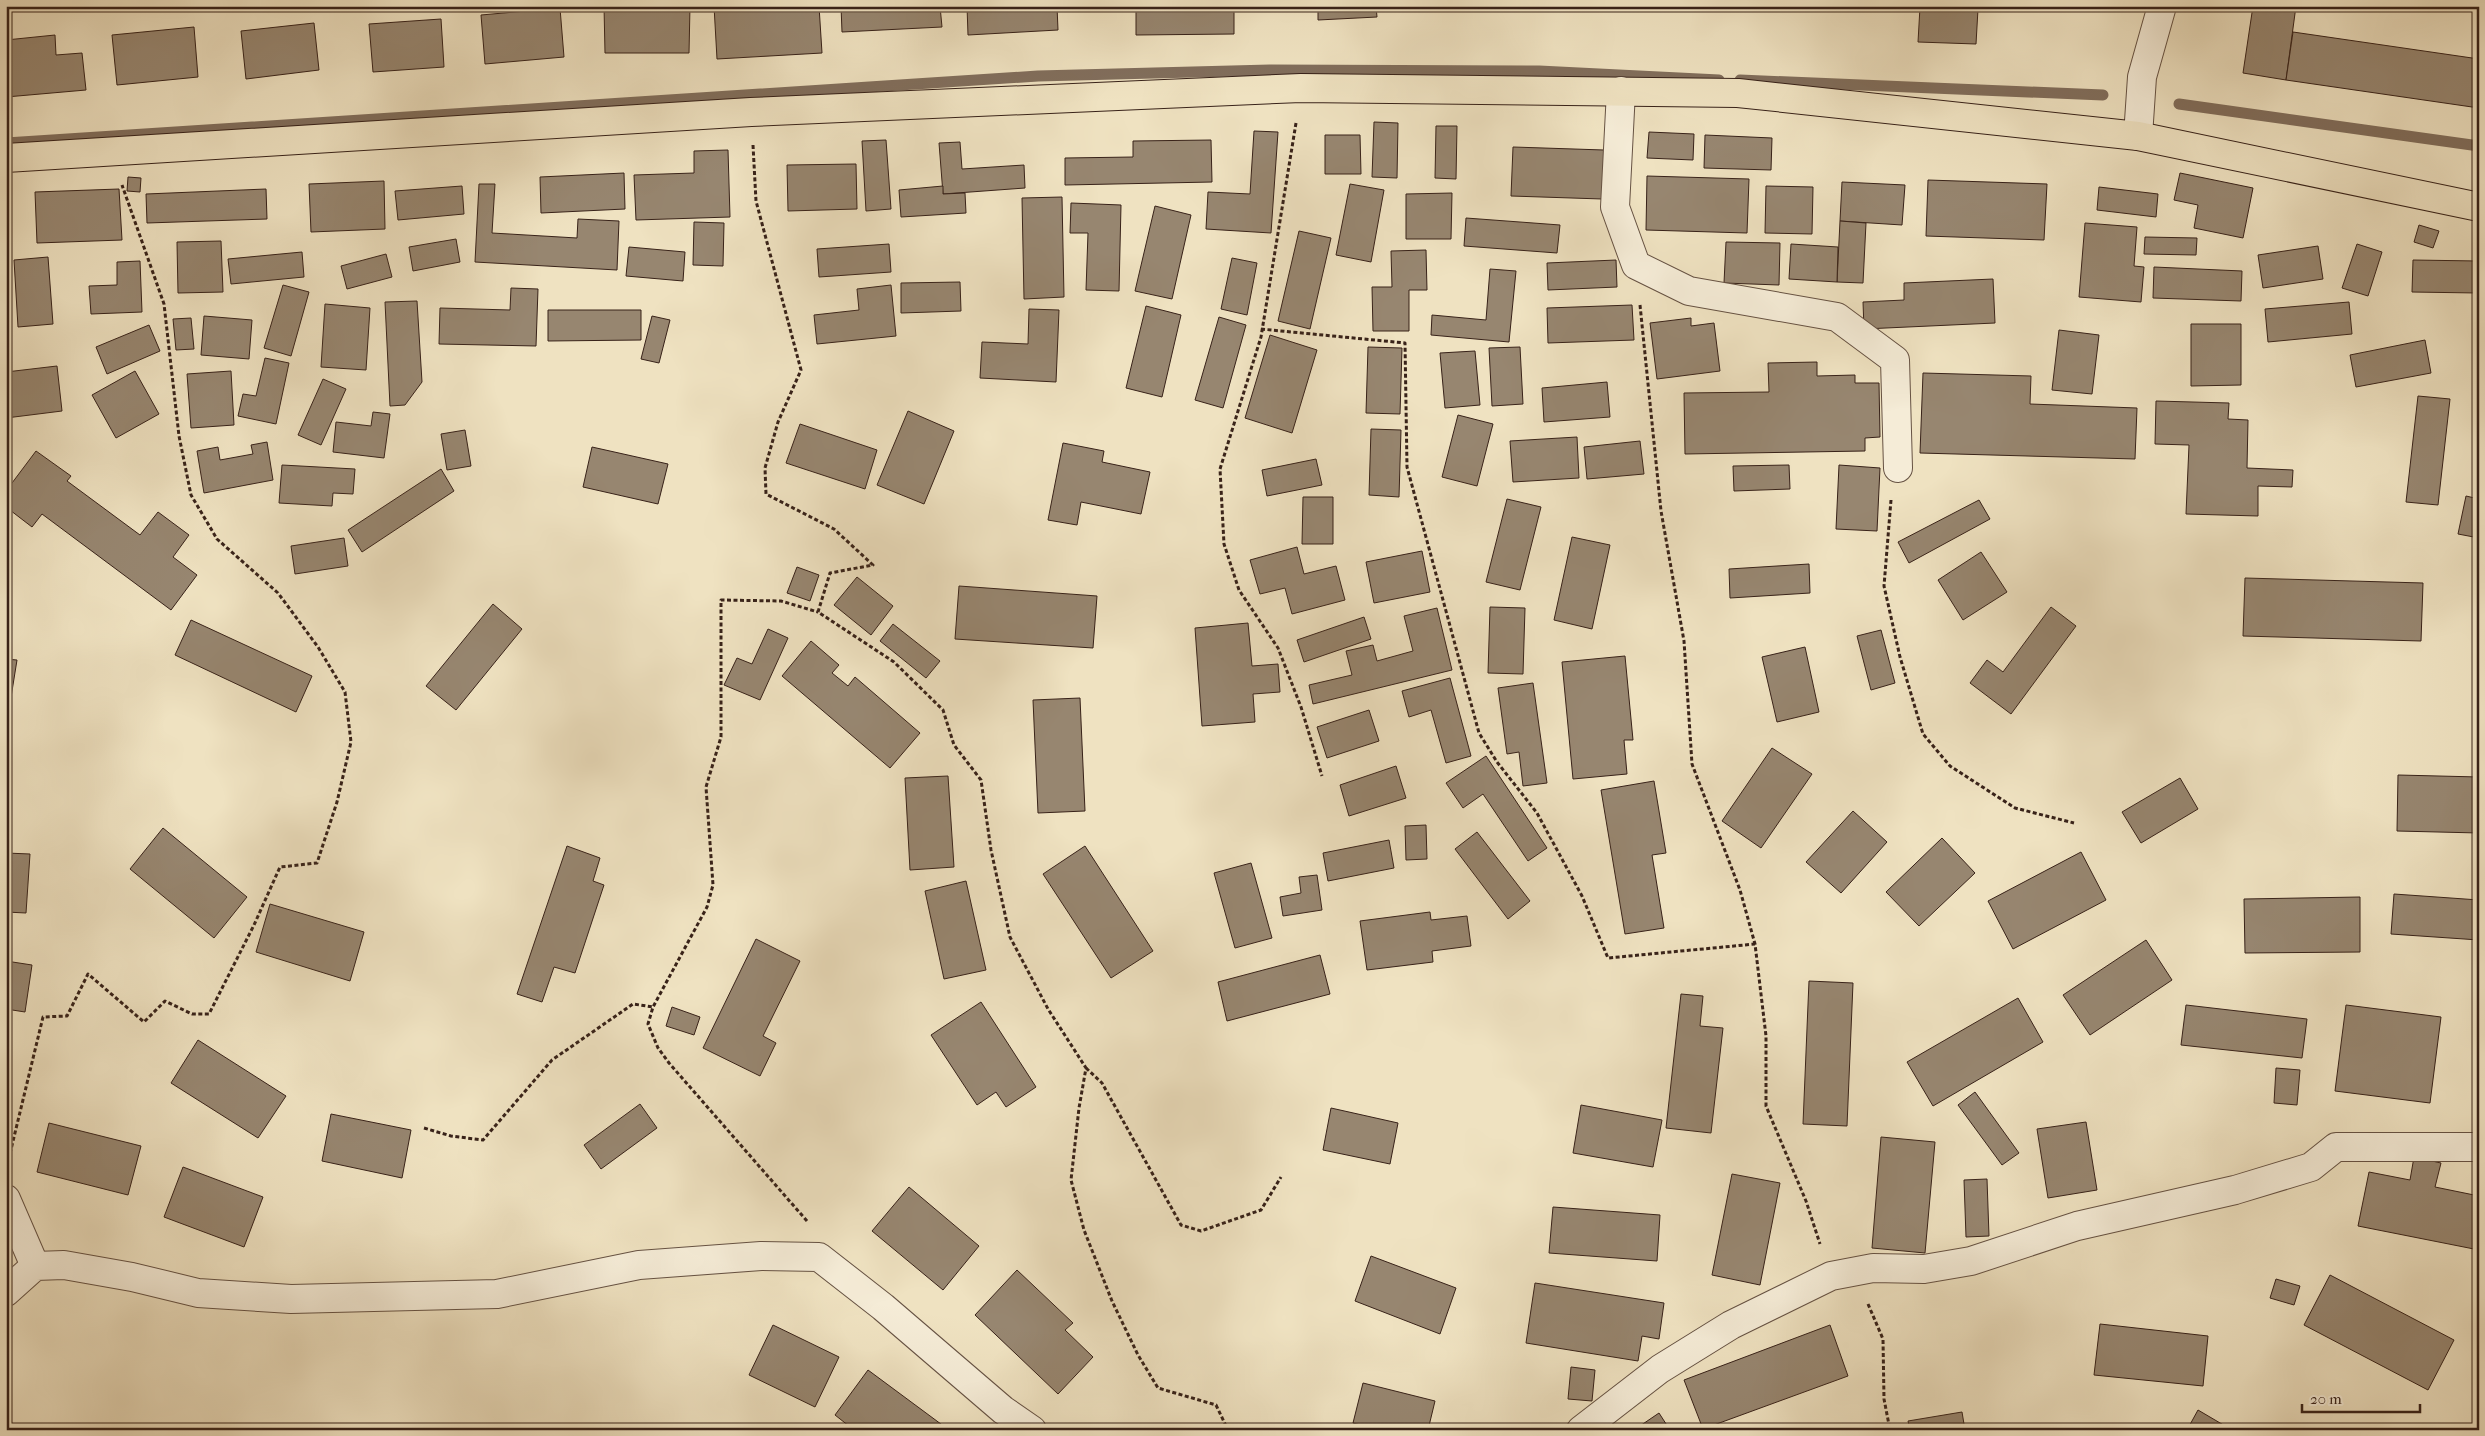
<svg xmlns="http://www.w3.org/2000/svg" width="2485" height="1436" font-family="'IM FELL French Canon',serif">
<style>
.lines{fill:none;stroke-linecap:round;stroke-linejoin:round}
.stream{stroke:#816e5c;stroke-width:11}
.building{fill:#978670;stroke:#382219}
.minor-casing{stroke:#665243;stroke-width:30}
.primary-casing{stroke:#382219;stroke-width:30}
.path{stroke:#382219;stroke-width:3;stroke-dasharray:4 2.5;stroke-linecap:butt}
.minor{stroke:#f5ecd7;stroke-width:28}
.primary{stroke:#efe2c1;stroke-width:28}
</style>
<rect width="100%" height="100%" fill="#efe2c1"/>
<filter id="stains"><feTurbulence type="fractalNoise" baseFrequency=".004" numOctaves="4"/><feColorMatrix values="0 0 0 0 .2 0 0 0 0 .09 0 0 0 0 .02 0 0 0 .5 -.17"/></filter>
<radialGradient id="worn" r=".72"><stop offset=".6" stop-color="#630" stop-opacity="0"/><stop offset="1" stop-color="#630" stop-opacity=".3"/></radialGradient>
<g class="lines">
<g class="stream">
<path d="M1740 80 2103 95"/>
<path d="M2179 104 2479 146"/>
<path d="M6 143 1038 76 1270 70 1539 71 1719 80"/>
</g>
</g>
<g class="building">
<path d="M604 6H690L689 53H605Z"/>
<path d="M714 6H819L822 53 717 59Z"/>
<path d="M841 6H940L942 27 842 32Z"/>
<path d="M967 6H1057L1058 30 968 35Z"/>
<path d="M1136 6H1234V34L1136 35Z"/>
<path d="M1318 6H1376L1377 17 1318 20Z"/>
<path d="M2253 6H2296L2286 80 2243 73Z"/>
<path d="M1920 7 1978 9 1976 44 1918 42Z"/>
<path d="M560 8 564 57 485 64 481 15Z"/>
<path d="M441 19 444 67 373 72 369 24Z"/>
<path d="M314 23 319 70 246 79 241 31Z"/>
<path d="M194 27 198 77 117 85 112 35Z"/>
<path d="M2293 32 2479 59V108L2286 80Z"/>
<path d="M55 35 56 55 82 53 86 90 6 97V40Z"/>
<path d="M1374 122 1398 123 1397 178 1372 177Z"/>
<path d="M1436 126H1457L1456 179 1435 178Z"/>
<path d="M1254 131 1278 132 1271 233 1206 229 1208 192 1250 194Z"/>
<path d="M1649 132 1694 134 1693 160 1647 158Z"/>
<path d="M1325 135H1360L1361 174H1325Z"/>
<path d="M1705 135 1772 138 1771 170 1704 168Z"/>
<path d="M886 140 891 209 866 211 862 141Z"/>
<path d="M1211 140 1212 182 1065 185V158L1133 157V141Z"/>
<path d="M960 142 962 169 1024 165 1025 188 943 194 939 143Z"/>
<path d="M1513 147 1604 150 1602 199 1511 196Z"/>
<path d="M728 150 730 217 636 220 634 175 694 173V151Z"/>
<path d="M856 164 857 209 788 211 787 165Z"/>
<path d="M624 173 625 209 541 213 540 177Z"/>
<path d="M2180 173 2253 188 2243 238 2194 228 2198 205 2174 200Z"/>
<path d="M1647 176 1749 179 1747 233 1646 230Z"/>
<path d="M128 177 141 178 140 192 127 191Z"/>
<path d="M1928 180 2047 184 2044 240 1926 236Z"/>
<path d="M384 181 385 229 311 232 309 184Z"/>
<path d="M1842 182 1905 185 1902 225 1840 221Z"/>
<path d="M479 184H495L492 233 577 238 578 219 619 221 617 270 475 262Z"/>
<path d="M1350 184 1384 190 1371 262 1336 255Z"/>
<path d="M462 186 464 214 398 220 395 191Z"/>
<path d="M943 186V194L965 193 966 213 901 217 899 190Z"/>
<path d="M1766 186 1813 187 1812 234 1765 233Z"/>
<path d="M2099 187 2158 194 2156 217 2097 210Z"/>
<path d="M119 189 122 240 37 243 35 192Z"/>
<path d="M266 189 267 219 147 223 146 194Z"/>
<path d="M1452 193 1451 239H1406V194Z"/>
<path d="M1062 197 1064 297 1024 299 1022 198Z"/>
<path d="M1071 203 1121 205 1119 291 1086 290 1088 233H1070Z"/>
<path d="M1155 206 1191 215 1172 299 1135 291Z"/>
<path d="M1466 218 1560 225 1557 253 1464 246Z"/>
<path d="M1840 221 1866 223 1863 283 1837 282Z"/>
<path d="M694 222 724 223 723 266 693 265Z"/>
<path d="M2085 223 2137 227 2134 266 2144 267 2141 302 2079 297Z"/>
<path d="M2419 225 2439 231 2433 248 2414 242Z"/>
<path d="M1299 231 1331 238 1310 329 1278 321Z"/>
<path d="M2145 237 2197 238 2196 255 2144 254Z"/>
<path d="M456 239 460 262 413 271 409 247Z"/>
<path d="M221 241 223 292 178 293 177 242Z"/>
<path d="M1726 242 1780 243 1779 285 1724 283Z"/>
<path d="M889 244 891 272 819 277 817 249Z"/>
<path d="M1791 244 1838 247 1837 282 1789 279Z"/>
<path d="M2357 244 2382 252 2368 296 2342 288Z"/>
<path d="M2318 246 2323 279 2263 288 2258 255Z"/>
<path d="M629 247 685 252 683 281 626 276Z"/>
<path d="M1426 250 1427 290H1409V331H1373L1372 287H1392L1391 251Z"/>
<path d="M302 252 304 277 231 284 228 259Z"/>
<path d="M386 254 392 277 347 289 341 266Z"/>
<path d="M48 257 53 324 18 327 14 260Z"/>
<path d="M1232 258 1257 263 1247 315 1221 309Z"/>
<path d="M1616 260 1617 287 1548 290 1547 263Z"/>
<path d="M2413 260 2478 261 2477 293 2412 292Z"/>
<path d="M140 261 142 312 91 314 89 286 117 285V262Z"/>
<path d="M2154 267 2242 271 2241 301 2153 298Z"/>
<path d="M1490 269 1516 271 1509 342 1431 335 1432 315 1486 320Z"/>
<path d="M1993 279 1995 323 1864 329 1863 302 1904 300V283Z"/>
<path d="M960 282 961 311 901 313V283Z"/>
<path d="M283 285 309 292 291 356 264 348Z"/>
<path d="M891 285 896 336 817 344 814 315 859 310 857 289Z"/>
<path d="M511 288 538 289 536 346 439 344 440 308 510 310Z"/>
<path d="M417 301 422 382 405 405 390 406 385 302Z"/>
<path d="M2349 302 2352 334 2268 342 2265 309Z"/>
<path d="M325 304 370 308 366 370 321 367Z"/>
<path d="M1632 305 1634 340 1548 343 1547 308Z"/>
<path d="M1146 306 1181 315 1162 397 1126 388Z"/>
<path d="M1029 309 1059 310 1056 382 980 378 982 342 1028 344Z"/>
<path d="M548 310H641V340L548 341Z"/>
<path d="M204 316 252 320 249 359 201 355Z"/>
<path d="M652 316 670 320 659 363 641 359Z"/>
<path d="M1219 317 1246 325 1223 408 1195 400Z"/>
<path d="M191 318 194 349 176 350 173 319Z"/>
<path d="M1691 318V326L1714 323 1720 371 1657 379 1650 323Z"/>
<path d="M2191 324H2241V385L2191 386Z"/>
<path d="M149 325 160 351 107 374 96 347Z"/>
<path d="M2059 330 2099 335 2092 394 2052 390Z"/>
<path d="M1270 335 1317 350 1292 433 1245 418Z"/>
<path d="M2425 340 2431 373 2356 387 2350 355Z"/>
<path d="M1368 347 1402 348 1400 414 1366 413Z"/>
<path d="M1520 347 1523 404 1492 406 1489 348Z"/>
<path d="M1475 351 1480 405 1445 408 1440 353Z"/>
<path d="M265 358 289 363 276 424 238 416 243 394 256 396Z"/>
<path d="M1817 362V376L1855 375V383H1879L1880 437 1865 438V451L1685 454 1684 393 1769 392 1768 363Z"/>
<path d="M57 366 62 411 6 418V372Z"/>
<path d="M135 371 159 414 116 438 92 395Z"/>
<path d="M231 371 234 425 191 428 187 374Z"/>
<path d="M1923 373 2031 376 2030 404 2137 408 2135 459 1920 453Z"/>
<path d="M323 379 346 389 321 445 298 435Z"/>
<path d="M1607 382 1610 417 1544 422 1542 388Z"/>
<path d="M2418 396 2450 399 2438 505 2406 502Z"/>
<path d="M2156 401 2229 403 2228 419 2248 420 2247 468 2293 470 2292 487 2258 486V516L2186 514 2189 445 2155 444Z"/>
<path d="M908 411 954 431 924 504 877 485Z"/>
<path d="M373 412 390 414 384 458 333 452 336 422 371 426Z"/>
<path d="M1458 415 1493 424 1477 486 1442 477Z"/>
<path d="M800 424 877 450 865 489 786 463Z"/>
<path d="M1371 429 1401 430 1399 497 1369 495Z"/>
<path d="M465 430 471 466 447 470 441 434Z"/>
<path d="M1577 437 1579 478 1513 482 1510 441Z"/>
<path d="M1640 441 1644 474 1587 479 1584 447Z"/>
<path d="M267 442 273 480 204 493 197 451 218 447 220 460 253 454 251 445Z"/>
<path d="M1063 443 1104 451 1102 462 1150 472 1141 514 1081 502 1077 525 1048 520Z"/>
<path d="M592 447 668 464 658 504 583 487Z"/>
<path d="M36 451 71 476 67 481 140 535 158 512 189 535 173 557 197 575 171 610 42 514 32 527 6 507V491Z"/>
<path d="M1316 459 1322 485 1267 496 1262 470Z"/>
<path d="M282 465 355 469 353 494 333 493 332 506 279 503Z"/>
<path d="M1789 465 1790 489 1734 491 1733 466Z"/>
<path d="M1839 465 1880 468 1877 531 1836 529Z"/>
<path d="M441 469 454 491 362 552 348 530Z"/>
<path d="M2466 496 2479 499V538L2458 534Z"/>
<path d="M1303 497H1333V544H1302Z"/>
<path d="M1507 499 1541 507 1520 590 1486 582Z"/>
<path d="M1979 500 1990 519 1909 563 1898 542Z"/>
<path d="M1572 537 1610 545 1592 629 1554 620Z"/>
<path d="M344 538 348 566 295 574 291 546Z"/>
<path d="M1297 547 1304 574 1336 566 1345 600 1292 614 1285 588 1260 594 1250 560Z"/>
<path d="M1422 551 1430 592 1374 603 1366 562Z"/>
<path d="M1981 552 2007 592 1963 620 1938 580Z"/>
<path d="M1809 564 1810 593 1730 598 1729 569Z"/>
<path d="M797 567 819 575 810 601 787 593Z"/>
<path d="M857 577 893 606 871 635 834 605Z"/>
<path d="M2245 578 2423 583 2421 641 2243 636Z"/>
<path d="M959 586 1097 596 1093 648 955 639Z"/>
<path d="M493 604 522 629 456 710 426 686Z"/>
<path d="M1490 607 1525 608 1523 674 1488 673Z"/>
<path d="M2051 607 2076 626 2011 714 1970 683 1987 660 2003 672Z"/>
<path d="M1437 608 1452 670 1313 704 1309 685 1352 675 1346 651 1373 645 1377 661 1413 651 1404 616Z"/>
<path d="M1364 617 1371 639 1304 662 1297 640Z"/>
<path d="M191 620 312 676 296 712 175 655Z"/>
<path d="M1248 623 1252 666 1278 664 1280 692 1253 694 1255 722 1202 726 1195 628Z"/>
<path d="M893 624 940 661 926 678 880 641Z"/>
<path d="M768 629 788 638 760 700 724 685 737 658 752 664Z"/>
<path d="M1881 630 1895 683 1871 690 1857 636Z"/>
<path d="M811 641 839 665 832 673 848 686 855 677 920 733 890 768 782 676Z"/>
<path d="M1805 647 1819 712 1777 722 1762 657Z"/>
<path d="M1625 656 1633 740H1624L1627 774 1573 779 1562 662Z"/>
<path d="M6 659 17 660 8 716H6Z"/>
<path d="M1450 678 1471 756 1446 763 1431 710 1409 717 1402 691Z"/>
<path d="M1533 683 1547 783 1523 786 1519 752 1507 754 1498 688Z"/>
<path d="M1080 698 1085 811 1038 813 1033 700Z"/>
<path d="M1369 710 1379 741 1327 758 1317 727Z"/>
<path d="M1772 748 1812 774 1761 848 1722 821Z"/>
<path d="M1486 756 1547 848 1528 861 1483 794 1463 808 1446 783Z"/>
<path d="M1396 766 1406 798 1349 816 1340 785Z"/>
<path d="M2398 775 2479 777V833L2397 831Z"/>
<path d="M948 776 954 867 910 870 905 778Z"/>
<path d="M2180 778 2198 809 2141 843 2122 812Z"/>
<path d="M1654 781 1666 853 1652 855 1664 928 1625 934 1601 790Z"/>
<path d="M1853 811 1887 842 1841 893 1806 862Z"/>
<path d="M1426 825 1427 859 1406 860 1405 826Z"/>
<path d="M163 828 247 897 214 938 130 869Z"/>
<path d="M1477 832 1530 901 1508 919 1455 849Z"/>
<path d="M1942 838 1975 873 1919 926 1886 892Z"/>
<path d="M1389 840 1394 868 1328 881 1323 853Z"/>
<path d="M567 846 600 858 593 881 604 885 575 973 554 967 542 1002 517 994Z"/>
<path d="M1085 846 1153 951 1111 978 1043 874Z"/>
<path d="M2081 852 2106 900 2013 949 1988 901Z"/>
<path d="M6 853 30 854 26 913 6 912Z"/>
<path d="M1251 863 1272 938 1235 948 1214 873Z"/>
<path d="M1317 875 1322 910 1283 916 1280 897 1301 893 1299 877Z"/>
<path d="M966 881 986 970 944 979 925 891Z"/>
<path d="M2394 894 2479 900V940L2391 934Z"/>
<path d="M2360 897V952L2245 953 2244 899Z"/>
<path d="M270 904 364 932 350 981 256 952Z"/>
<path d="M1430 912 1431 920 1467 916 1471 946 1432 951 1433 962 1367 970 1360 921Z"/>
<path d="M756 939 800 961 763 1036 776 1043 760 1076 703 1048Z"/>
<path d="M2146 940 2172 980 2090 1035 2063 995Z"/>
<path d="M1320 955 1330 994 1227 1021 1218 982Z"/>
<path d="M6 961 32 965 25 1012 6 1009Z"/>
<path d="M1809 981 1853 983 1847 1126 1803 1124Z"/>
<path d="M1681 994 1703 996 1700 1026 1723 1028 1711 1133 1666 1128Z"/>
<path d="M2018 998 2043 1042 1933 1106 1907 1062Z"/>
<path d="M981 1002 1036 1087 1006 1107 996 1092 977 1105 931 1035Z"/>
<path d="M2186 1005 2307 1019 2302 1058 2181 1045Z"/>
<path d="M2346 1005 2441 1017 2430 1103 2335 1091Z"/>
<path d="M672 1007 700 1017 694 1035 666 1026Z"/>
<path d="M198 1040 286 1096 258 1138 171 1083Z"/>
<path d="M2276 1068 2300 1070 2297 1105 2274 1103Z"/>
<path d="M1975 1092 2019 1153 2002 1165 1958 1105Z"/>
<path d="M640 1104 657 1128 601 1169 584 1145Z"/>
<path d="M1581 1105 1662 1120 1653 1167 1573 1153Z"/>
<path d="M1331 1108 1398 1123 1390 1164 1323 1150Z"/>
<path d="M331 1114 411 1130 402 1178 322 1161Z"/>
<path d="M2086 1122 2097 1190 2048 1198 2037 1129Z"/>
<path d="M49 1123 141 1146 128 1195 37 1172Z"/>
<path d="M1881 1137 1935 1142 1925 1253 1872 1248Z"/>
<path d="M2414 1157 2441 1163 2435 1187 2479 1196V1250L2358 1226 2369 1172 2410 1180Z"/>
<path d="M183 1167 263 1197 244 1247 164 1217Z"/>
<path d="M1732 1174 1780 1183 1760 1285 1712 1275Z"/>
<path d="M1987 1179 1989 1236 1966 1237 1964 1180Z"/>
<path d="M909 1187 979 1246 943 1290 872 1231Z"/>
<path d="M1553 1207 1660 1215 1657 1261 1549 1253Z"/>
<path d="M1371 1256 1456 1288 1440 1334 1355 1301Z"/>
<path d="M1017 1270 1073 1323 1065 1330 1093 1357 1058 1394 975 1315Z"/>
<path d="M2330 1275 2454 1340 2428 1390 2304 1325Z"/>
<path d="M2276 1279 2300 1286 2294 1305 2270 1298Z"/>
<path d="M1535 1283 1664 1303 1659 1339 1642 1336 1638 1361 1526 1343Z"/>
<path d="M2100 1324 2208 1336 2203 1386 2094 1375Z"/>
<path d="M773 1325 839 1357 815 1407 749 1375Z"/>
<path d="M1830 1325 1848 1376 1703 1429 1684 1380Z"/>
<path d="M1571 1367 1595 1370 1592 1401 1568 1399Z"/>
<path d="M868 1370 949 1430H854L835 1415Z"/>
<path d="M1363 1383 1435 1401 1428 1430H1379L1353 1423Z"/>
<path d="M2198 1410 2232 1430H2187Z"/>
<path d="M1962 1412 1965 1430H1910L1908 1421Z"/>
<path d="M1659 1413 1670 1430H1634Z"/>
</g>
<g class="lines">
<defs>
<g id="minor">
<path d="M1621 91 1615 207 1636 265 1689 291 1837 317 1895 360 1898 468"/>
<path d="M2138 136 2142 77 2162 6"/>
<path d="M6 1199 35 1266"/>
<path d="M6 1292 35 1266 64 1265 132 1277 198 1293 291 1299 497 1294 639 1265 761 1256 819 1257 883 1307 1003 1410 1032 1430"/>
<path d="M1581 1430 1660 1369 1731 1325 1831 1276 1873 1268 1924 1269 1971 1261 2077 1226 2235 1190 2311 1167 2336 1147H2479"/>
</g>
<path id="primary" d="M6 158 751 112 1301 88 1738 93 2138 136 2479 207"/>
</defs>
<use href="#minor" class="minor-casing"/>
<use href="#primary" class="primary-casing"/>
<g class="path">
<path d="M1296 123 1261 337 1220 469 1224 544 1239 590 1278 648 1301 707 1322 776"/>
<path d="M753 145 756 201 801 370 778 422 765 468 766 494 834 529 873 565 830 573 818 612 894 662 943 710 954 745 981 780 991 850 1010 937 1048 1009 1086 1068 1079 1108 1071 1180 1084 1230 1112 1301 1138 1355 1158 1388 1216 1405 1228 1430"/>
<path d="M1640 305 1661 511 1684 641 1692 764 1740 890 1755 944 1766 1036V1106L1806 1201 1820 1244"/>
<path d="M1261 329 1405 343 1407 467 1479 733 1497 762 1537 813 1582 896 1608 958 1755 944"/>
<path d="M1891 500 1884 586 1900 657 1923 734 1950 766 2015 808 2074 823"/>
<path d="M1086 1068 1102 1083 1181 1225 1201 1231 1261 1210 1281 1177"/>
<path d="M424 1128 451 1136 483 1140 552 1060 633 1004 653 1007"/>
<path d="M7 1166 43 1017 67 1016 88 974 144 1022 165 1001 192 1014H209L254 925 280 867 317 863 337 802 351 742 345 692 318 647 278 593 217 539 191 495 179 436 164 304 122 185"/>
<path d="M807 1221 669 1063 658 1048 648 1024 653 1007 707 907 713 885 706 787 721 737V600L781 601 818 612"/>
<path d="M1868 1304 1883 1339 1884 1399 1890 1430"/>
</g>
<use href="#minor" class="minor"/>
<use href="#primary" class="primary"/>
</g>
<rect width="2485" height="1436" fill="none" stroke="#efe2c1" stroke-width="25"/>
<rect x="8" y="8" width="2470" height="1421" fill="none" stroke="#382219" stroke-width="2.5"/>
<rect x="12" y="12" width="2460" height="1411" fill="none" stroke="#382219"/>
<path d="M2302 1404v8h118v-8" fill="none" stroke="#382219" stroke-width="2.5"/>
<text x="2310" y="1404" font-size="15" fill="#382219" stroke="#f5ecd7" stroke-width="4" paint-order="stroke">20 m</text>
<rect width="100%" height="100%" filter="url(#stains)"/>
<rect width="100%" height="100%" fill="url(#worn)"/>
</svg>
